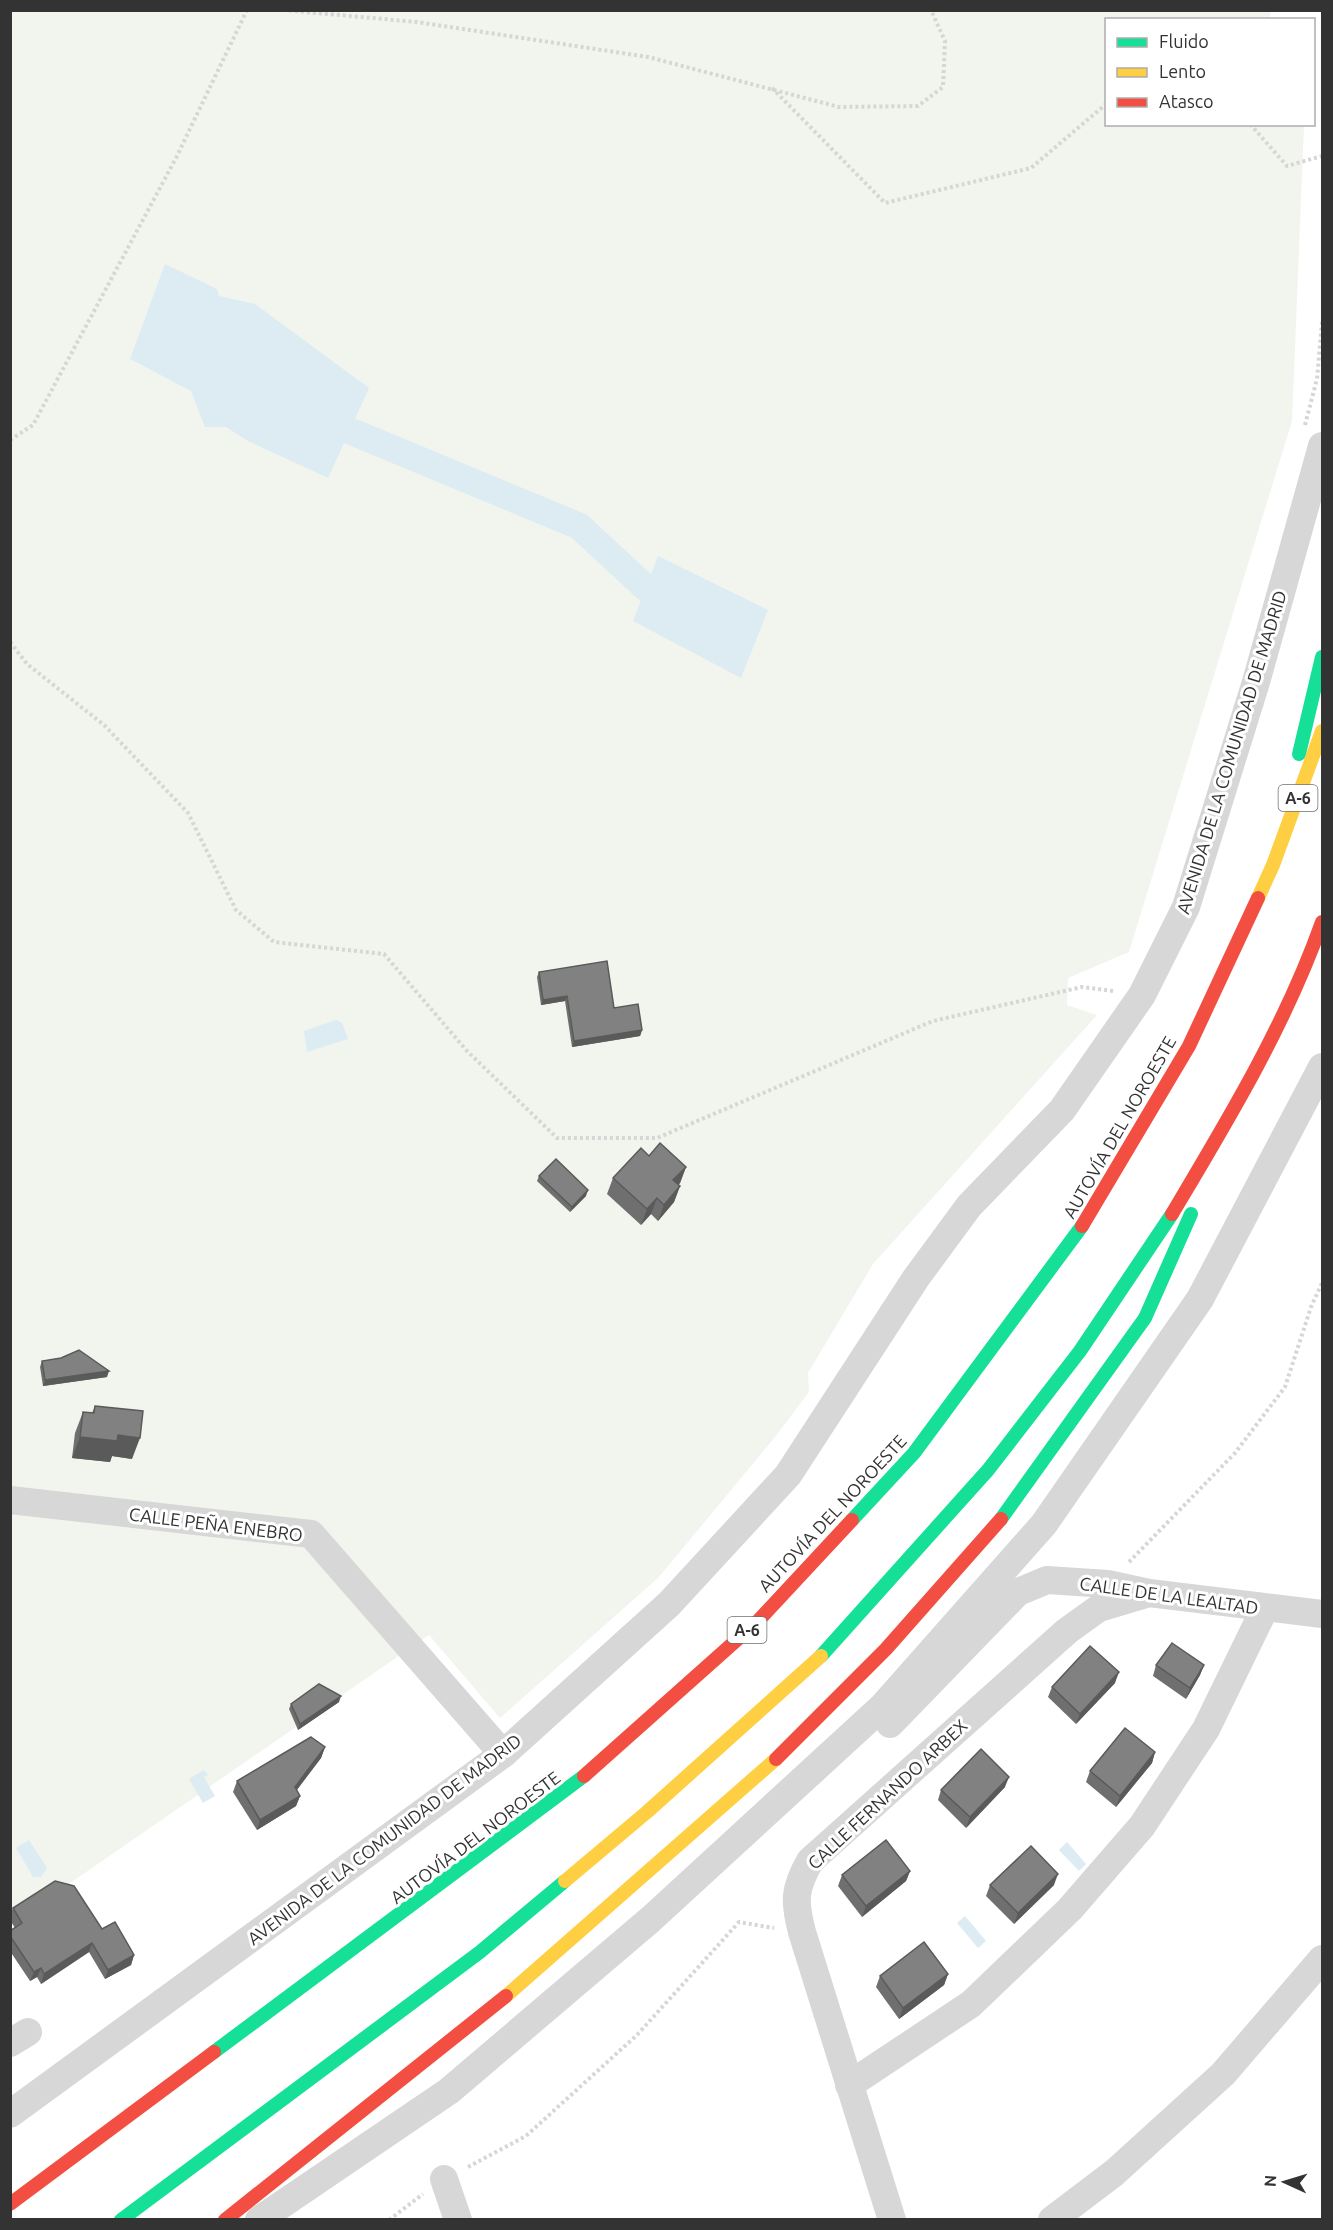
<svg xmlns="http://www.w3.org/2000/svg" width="1333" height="2230" font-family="Ubuntu,sans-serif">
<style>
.green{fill:#f1f5ed}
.water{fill:#ddebf3}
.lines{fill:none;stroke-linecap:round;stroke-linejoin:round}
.canal{stroke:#ddebf3;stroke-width:27}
.path{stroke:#d6d6d6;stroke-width:4;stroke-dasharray:3 3;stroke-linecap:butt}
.street{stroke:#d7d7d7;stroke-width:28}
.fast{stroke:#16e098;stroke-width:14}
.slow{stroke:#ffcf43;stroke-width:14}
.jam{stroke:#f24e42;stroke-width:14}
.wall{fill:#6f6f6f}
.shaded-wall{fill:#5a5a5a}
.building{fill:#818181;stroke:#5a5a5a;stroke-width:1.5}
.labels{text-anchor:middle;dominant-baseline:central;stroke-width:6;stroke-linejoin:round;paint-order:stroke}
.shield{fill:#fff;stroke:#707070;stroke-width:1.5}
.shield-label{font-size:16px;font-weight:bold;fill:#333}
.street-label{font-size:18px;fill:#333;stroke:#fff}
</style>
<rect width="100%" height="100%" fill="#fff"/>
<path class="green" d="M11 11H1271L1269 19 1106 20V124L1304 125 1292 421 1129 952 1068 978 1067 1005 1097 1015 873 1264 808 1373 809 1392 775 1437 659 1577 500 1718 429 1635 11 1924Z"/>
<g class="water">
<path d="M165 264 217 289 219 296 255 304 369 388 328 478 248 441 226 427H205L191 391 130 359Z"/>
<path d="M658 556 768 610 741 678 633 621Z"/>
<path d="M336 1020 342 1023 348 1039 307 1052 304 1031Z"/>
<path d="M204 1770 208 1775 204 1777 215 1796 203 1803 189 1779Z"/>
<path d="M29 1840 47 1868 41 1877H33L16 1848Z"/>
<path d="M1067 1842 1086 1864 1079 1871 1059 1850Z"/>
<path d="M965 1916 986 1941 978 1948 957 1923Z"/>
</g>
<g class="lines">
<path class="canal" d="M350 431 579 526 646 588 677 608"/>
<g class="path">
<path d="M283 10 417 22 648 57 839 107 918 106 943 87 945 41 931 10"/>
<path d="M772 88 885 203 1031 168 1106 104"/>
<path d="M1250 124 1287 166 1322 156"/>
<path d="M1305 425 1317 379 1322 322"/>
<path d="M10 440 33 425 176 158 247 10"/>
<path d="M10 642 27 664 104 725 188 813 236 910 274 942 384 954 467 1051 557 1138H657L933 1021 1082 987 1113 991"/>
<path d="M1129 1562 1235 1453 1285 1387 1311 1307 1322 1283"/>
<path d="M468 2167 526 2136 637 2035 739 1922 774 1928"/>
<path d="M389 2220 423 2194"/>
</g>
<g class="street">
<path d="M10 1500 311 1534 503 1754"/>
<path d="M890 1724 1018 1592 1047 1580 1108 1584 1149 1593 1322 1614"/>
<path d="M10 2043 28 2032"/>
<path d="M849 2085 971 2004 1070 1909 1142 1826 1206 1729 1265 1608"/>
<path d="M10 2114 503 1754 669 1604 788 1475 916 1278 969 1206 1062 1110 1142 995 1186 907 1256 682 1322 446"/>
<path d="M444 2179 458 2220"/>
<path d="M259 2220 449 2091 651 1919 883 1706 1044 1524 1200 1299 1322 1067"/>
<path d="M892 2220 802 1932C794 1901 794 1889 810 1861L1067 1631 1099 1608 1149 1593"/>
<path d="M1052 2220 1114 2173 1223 2074 1322 1959"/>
</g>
<g class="fast">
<path d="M1299 754 1322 657"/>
<path d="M1001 1519 1145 1318 1191 1214"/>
<path d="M852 1520 914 1453 1082 1226"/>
<path d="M821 1656 988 1470 1080 1351 1172 1214"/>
<path d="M214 2052 584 1776"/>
<path d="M121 2220 480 1952 565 1881"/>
</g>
<g class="slow">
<path d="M1258 898 1273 865 1322 731"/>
<path d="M565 1881 647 1812 821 1656"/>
<path d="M506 1996 776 1759"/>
</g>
<g class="jam">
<path d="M1172 1214C1228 1120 1285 1026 1322 922"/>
<path d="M1082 1226 1189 1046 1258 898"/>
<path d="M776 1759 886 1649 1001 1519"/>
<path d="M584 1776 758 1621 852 1520"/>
<path d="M10 2204 214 2052"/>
<path d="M225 2220 506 1996"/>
</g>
</g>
<g class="wall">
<path d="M539 972 614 1008 642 1030 640 1036 572 1047 565 1001 541 1005 537 977Z"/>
<path d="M649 1156 686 1167 680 1183 678 1185 680 1186 674 1202 658 1221 651 1214 641 1225 607 1194 613 1178Z"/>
<path d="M539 1176 586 1196 570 1212 537 1181Z"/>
<path d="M42 1361 107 1377 43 1386 40 1367Z"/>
<path d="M95 1406 132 1459 112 1456 110 1462 72 1458 75 1433 83 1412 92 1413Z"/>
<path d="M1156 1665H1204L1200 1675 1186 1699 1153 1676Z"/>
<path d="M1115 1683 1076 1724 1048 1697 1052 1687Z"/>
<path d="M339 1702 298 1730 289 1709 291 1704Z"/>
<path d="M325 1747 321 1758 297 1790 300 1796 296 1806 257 1830 233 1792 237 1781Z"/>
<path d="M1155 1752 1152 1763 1116 1807 1086 1782 1090 1771Z"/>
<path d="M1005 1787 966 1828 938 1800 941 1790Z"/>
<path d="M910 1871 906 1881 862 1917 838 1886 842 1875Z"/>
<path d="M990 1885H1054L1014 1924 986 1896Z"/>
<path d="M13 1908 102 1929 134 1955 131 1965 105 1979 89 1952 41 1984 37 1977 30 1981 10 1951V1931L15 1928 10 1920V1914Z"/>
<path d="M948 1974 944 1985 899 2019 876 1987 880 1976Z"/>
</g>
<g class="shaded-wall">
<path d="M567 996 565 1001 541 1005 543 1000Z"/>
<path d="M642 1030 640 1036 572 1047 574 1041Z"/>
<path d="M686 1167 680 1183 668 1196 673 1180Z"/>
<path d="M680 1186 674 1202 658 1221 664 1205Z"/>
<path d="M588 1190 586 1196 570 1212 572 1207Z"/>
<path d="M657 1198 651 1214 641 1225 647 1209Z"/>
<path d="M109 1371 107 1377 43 1386 45 1380Z"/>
<path d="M118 1435 140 1438 132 1459 112 1456 110 1462 72 1458 80 1437Z"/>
<path d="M1204 1665 1200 1675 1186 1699 1190 1688Z"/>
<path d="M1119 1672 1115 1683 1076 1724 1080 1714Z"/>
<path d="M341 1696 339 1702 298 1730 300 1724Z"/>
<path d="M325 1747 321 1758 291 1797 295 1787Z"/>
<path d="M1155 1752 1152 1763 1116 1807 1120 1796Z"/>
<path d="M1009 1777 1005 1787 966 1828 970 1817Z"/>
<path d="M300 1796 296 1806 257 1830 260 1820Z"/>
<path d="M910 1871 906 1881 862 1917 866 1906Z"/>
<path d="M1058 1874 1054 1885 1014 1924 1018 1913Z"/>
<path d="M92 1943 89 1952 41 1984 44 1974Z"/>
<path d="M134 1955 131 1965 105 1979 108 1970Z"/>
<path d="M41 1968 37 1977 30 1981 34 1972Z"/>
<path d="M948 1974 944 1985 899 2019 903 2008Z"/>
</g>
<g class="building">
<path d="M607 961 614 1008 638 1004 642 1030 574 1041 567 996 543 1000 539 972Z"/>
<path d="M660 1143 686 1167 673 1180 680 1186 664 1205 657 1198 647 1209 613 1178 641 1148 649 1156Z"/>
<path d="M556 1159 588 1190 572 1207 539 1176Z"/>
<path d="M79 1350 109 1371 45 1380 42 1361 61 1358Z"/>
<path d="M95 1406 143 1411 140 1438 118 1435 117 1441 80 1437 83 1412 94 1413Z"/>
<path d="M1172 1643 1204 1665 1190 1688 1156 1665Z"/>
<path d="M1090 1646 1119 1672 1080 1714 1052 1687Z"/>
<path d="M319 1684 341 1696 300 1724 291 1704Z"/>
<path d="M1125 1728 1155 1752 1120 1796 1090 1771Z"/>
<path d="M311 1737 325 1747 295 1787 300 1796 260 1820 237 1781Z"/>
<path d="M981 1749 1009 1777 970 1817 941 1790Z"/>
<path d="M886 1840 910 1871 866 1906 842 1875Z"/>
<path d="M1031 1846 1058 1874 1018 1913 990 1885Z"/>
<path d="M55 1881 74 1886 102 1929 115 1922 134 1955 108 1970 92 1943 44 1974 41 1968 34 1972 10 1936V1931L22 1923 13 1908Z"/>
<path d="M924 1942 948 1974 903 2008 880 1976Z"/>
</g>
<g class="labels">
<g class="shield">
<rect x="1278.5" y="785" width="39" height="26" rx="4.5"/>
<rect x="727.5" y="1617" width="39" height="26" rx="4.5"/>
</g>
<g class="shield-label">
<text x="1298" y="798">A-6</text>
<text x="747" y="1630">A-6</text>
</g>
<g class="street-label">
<text transform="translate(1231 752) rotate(-73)">AVENIDA DE LA COMUNIDAD DE MADRID</text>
<text transform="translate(1119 1127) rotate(-60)">AUTOVÍA DEL NOROESTE</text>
<text transform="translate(832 1513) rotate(-47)">AUTOVÍA DEL NOROESTE</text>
<text transform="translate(216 1524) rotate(7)">CALLE PEÑA ENEBRO</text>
<text transform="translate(1169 1595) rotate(8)">CALLE DE LA LEALTAD</text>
<text transform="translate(887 1794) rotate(-43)">CALLE FERNANDO ARBEX</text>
<text transform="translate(475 1837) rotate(-37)">AUTOVÍA DEL NOROESTE</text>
<text transform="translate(384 1839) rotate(-37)">AVENIDA DE LA COMUNIDAD DE MADRID</text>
</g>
</g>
<rect width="1333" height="2230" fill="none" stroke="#333333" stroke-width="24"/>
<rect x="1105" y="18" width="210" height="108" fill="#ffffff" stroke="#adadad" stroke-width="1.5"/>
<rect x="1117" y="38" width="30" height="9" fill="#16e098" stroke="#adadad" stroke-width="1.5"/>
<text x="1159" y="48" font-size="18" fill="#333333">Fluido</text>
<rect x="1117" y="68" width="30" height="9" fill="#ffcf43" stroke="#adadad" stroke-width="1.5"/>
<text x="1159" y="78" font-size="18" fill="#333333">Lento</text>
<rect x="1117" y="98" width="30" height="9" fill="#f24e42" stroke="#adadad" stroke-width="1.5"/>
<text x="1159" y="108" font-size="18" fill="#333333">Atasco</text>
<g transform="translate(1285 2182) rotate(274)" stroke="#ffffff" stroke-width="4.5" paint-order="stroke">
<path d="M0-4.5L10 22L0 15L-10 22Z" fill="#333333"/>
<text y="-9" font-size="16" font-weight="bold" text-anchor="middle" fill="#333333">N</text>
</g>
</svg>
